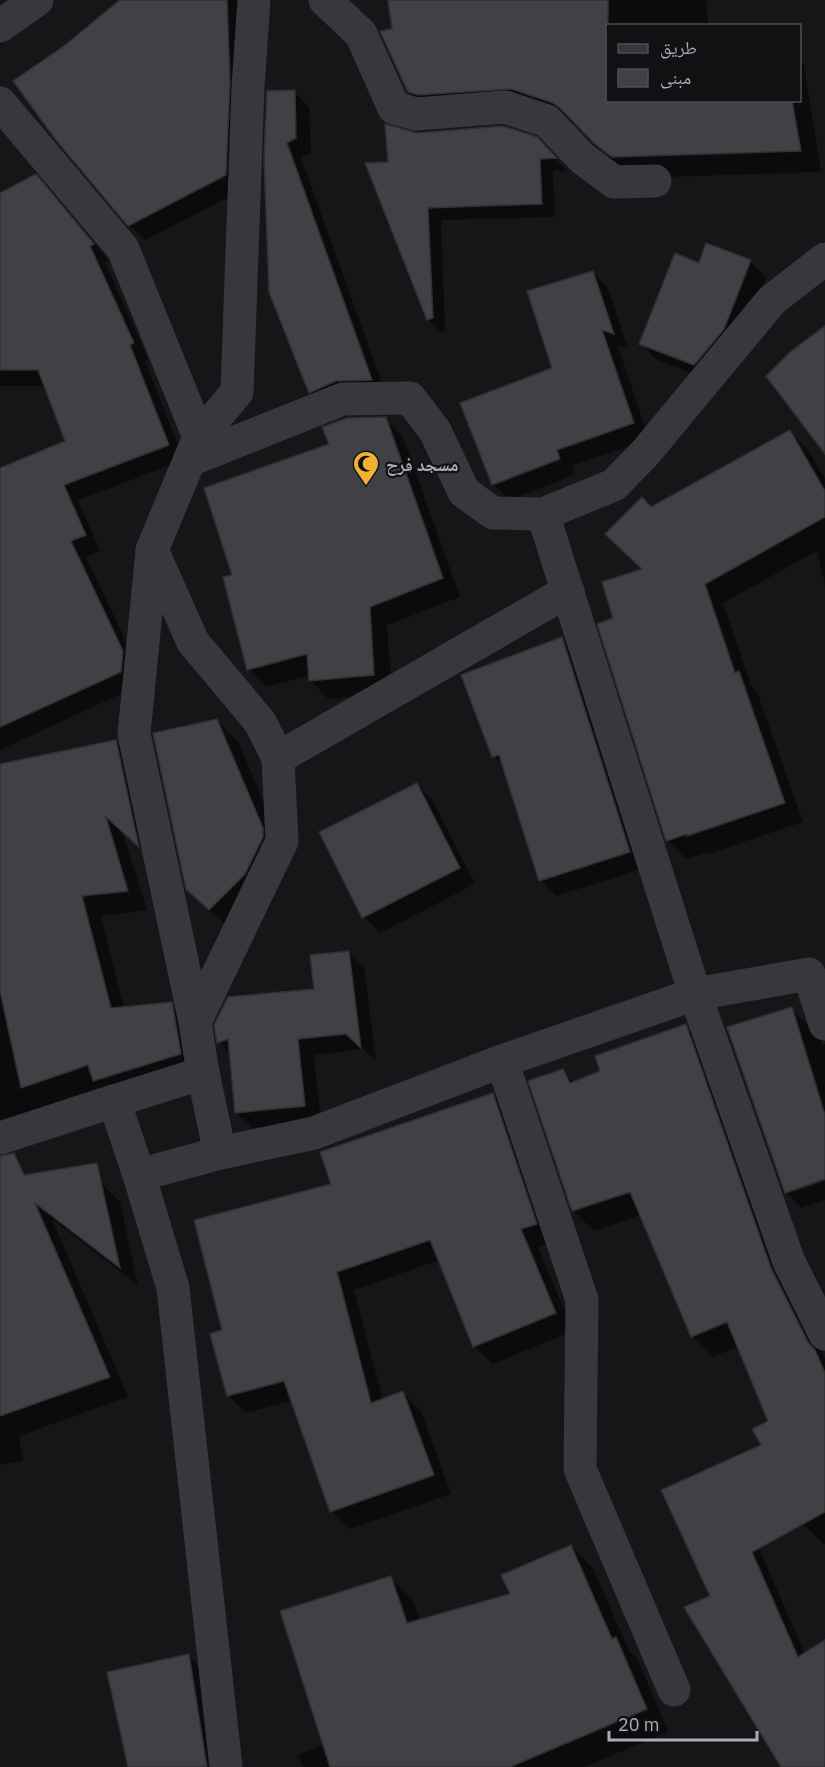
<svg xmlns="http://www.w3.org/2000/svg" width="825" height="1767" font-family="'IBM Plex Sans','Noto Naskh Arabic',sans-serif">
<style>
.shadow{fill:#0007}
.building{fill:#404145;stroke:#303034;stroke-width:1.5}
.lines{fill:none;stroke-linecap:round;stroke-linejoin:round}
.minor{stroke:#37383d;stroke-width:33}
.labels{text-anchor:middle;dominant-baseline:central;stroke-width:4.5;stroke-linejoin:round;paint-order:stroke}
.poi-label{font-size:18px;font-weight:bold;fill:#a8adb8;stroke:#111113;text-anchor:start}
</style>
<rect width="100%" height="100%" fill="#161618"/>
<g class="shadow">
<path d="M122 0H247L241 191 145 240 129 225 65 47Z"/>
<path d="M390 0H706L709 26H608V100H800V62L804 66 821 172 634 178 618 165 576 124 533 110 431 113 409 91 394 31Z"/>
<path d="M294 92 309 107 311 153 301 158 386 394 325 407 310 392 266 158Z"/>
<path d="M417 134 536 139 567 171H553L555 217 441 220 445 331 441 332 428 319 389 164Z"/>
<path d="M35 176 51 192 108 260 105 262 148 359 145 361 184 460 78 500 100 551 86 557 138 667 136 687 0 750V470L67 441 45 386H0V194Z"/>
<path d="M750 261 766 277 740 345 710 380 657 360 641 344 700 264Z"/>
<path d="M592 272 608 288 628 349 617 344 649 439 572 466 575 475 509 500 493 484 554 369Z"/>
<path d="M385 419 403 437 460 597 387 625 392 693 328 699 310 680V675L266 687 248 669 234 576 331 445Z"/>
<path d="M790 432 809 451 825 479V586L817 551 723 603 751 685 757 692 803 822 708 854 706 853 686 859 667 840 615 619 644 570 651 509Z"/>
<path d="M562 639 578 655 645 868 556 896 540 880 504 766 494 756Z"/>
<path d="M217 721 239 743 284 851 232 931 187 889Z"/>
<path d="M116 742 135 761 157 863 123 833 147 910 101 916 124 1008 171 1004 191 1024 200 1073 114 1100 101 1087 6 1119 0 1126V766Z"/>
<path d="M417 785 433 801 475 884 380 933 364 917Z"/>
<path d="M348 952 364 968 376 1061 363 1049 314 1055 321 1122 252 1128 236 1112 231 1054 219 1042 316 991Z"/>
<path d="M791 1009 819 1035 822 1044H825V1178L793 1189V1192L825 1181V1200L801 1208 786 1192Z"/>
<path d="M685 1026 706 1047 791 1290 825 1358V1544H823L803 1524 763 1445 770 1422 738 1346 713 1357 692 1336 641 1215 594 1231 573 1211 530 1082 563 1071 574 1083 602 1071Z"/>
<path d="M493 1095 511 1113 554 1242 538 1247 573 1331 493 1364 474 1346 440 1260 354 1290 383 1400 403 1393 421 1411 451 1494 350 1529 332 1511 292 1401 246 1413 228 1395 224 1332 333 1185Z"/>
<path d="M100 1182 120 1202 138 1285 52 1219 128 1397 19 1436 23 1461 0 1465V1216Z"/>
<path d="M746 1519 805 1654 825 1656V1767H782L712 1597Z"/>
<path d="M571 1546 593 1568 629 1651 638 1660 668 1732 584 1767H303L298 1755 324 1744 391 1578 413 1600 420 1621 512 1595Z"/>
<path d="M189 1656 208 1676 224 1767H130Z"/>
</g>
<g class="building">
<path d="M120 0H227L230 82 226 175 128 226 56 140 13 81 64 46Z"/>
<path d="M388 0H608V100H792L801 151 612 157 595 144 560 108 553 103 511 89 418 95 408 92 380 31 392 29Z"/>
<path d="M295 90 296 138 287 143 372 380 336 381 309 393 269 292 264 158 267 91Z"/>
<path d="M385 124 417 133 503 126 537 137 557 158 540 159 542 204 428 208 433 318 427 320 365 163 388 162Z"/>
<path d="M36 174 94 244 90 246 134 343 130 345 169 445 64 485 86 535 71 541 123 651 121 672 0 727V468L65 441 38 370H0V193Z"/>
<path d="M706 243 751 260 724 329 694 365 639 344 675 253 699 263Z"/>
<path d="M593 271 614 334 602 330 634 423 557 450 560 459 492 485 460 403 552 368 527 291Z"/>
<path d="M825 326V454L766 376 790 352Z"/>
<path d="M386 417 443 578 370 607 374 675 309 681 307 654 247 670 223 577 232 575 204 488 329 444 322 427 347 418Z"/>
<path d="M790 430 825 491V517L705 584 735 673 739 671 785 803 687 836V834L666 841 597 624 613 618 602 582 642 569 605 534 642 497 651 507Z"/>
<path d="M562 637 630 852 539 881 499 755 492 757 461 675Z"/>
<path d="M217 719 263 828V837L245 874 209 910 186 889 153 733Z"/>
<path d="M116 740 139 847 106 817 128 891 82 896 111 1008 172 1002 181 1054 93 1081 88 1065 21 1088 0 991V764Z"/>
<path d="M417 783 460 868 362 918 319 832Z"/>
<path d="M349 951 361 1048 346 1034 298 1039 305 1106 235 1113 228 1039 217 1043 214 1025 228 997 314 989 310 955Z"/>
<path d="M792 1007 825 1115V1179L785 1193 727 1027Z"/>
<path d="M686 1024 771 1268 808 1342 815 1350 825 1373V1512L752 1552 798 1657 825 1640V1767H781L684 1607 710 1596 661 1490 761 1445 752 1429 768 1421 727 1322 691 1337 630 1192 572 1211 528 1081 563 1069 570 1083 600 1071 595 1056Z"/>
<path d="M493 1093 537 1224 521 1229 556 1313 473 1347 430 1240 337 1272 371 1403 403 1391 434 1475 330 1512 284 1381 227 1396 210 1334 222 1330 194 1220 331 1184 320 1152Z"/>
<path d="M14 1153 24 1175 97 1163 120 1268 35 1203 110 1377 0 1416V1156Z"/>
<path d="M571 1545 612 1639 616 1637 647 1709 510 1767H330L280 1611 391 1576 407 1623 510 1594 501 1575Z"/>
<path d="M189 1654 207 1767H128L107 1672Z"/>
</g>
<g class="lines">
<g class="minor">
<path d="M325 0 361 34 394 108 416 114 505 107 547 121 582 158 614 182 655 181"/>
<path d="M0 26 37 0"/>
<path d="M0 103 123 249 199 437"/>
<path d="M190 460 343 399 410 398 435 431 464 492 493 513 543 514 614 485 646 452 772 300 825 259"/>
<path d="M543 514 695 994 809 974 825 1024"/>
<path d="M152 551 134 734 195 1022"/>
<path d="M278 758 568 591"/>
<path d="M502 1061 695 994 789 1262 825 1334"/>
<path d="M203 1073 220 1153"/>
<path d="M0 1138 114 1101"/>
<path d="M139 1175 220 1153 314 1133 502 1061 582 1300 580 1469 674 1690"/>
<path d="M226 1767 173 1288 139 1175 114 1101 203 1073 195 1022 282 841 278 758 260 722 193 642 152 550 199 437 237 392 248 87 254 0"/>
</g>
</g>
<defs>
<symbol id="mosque-pin" viewBox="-11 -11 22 30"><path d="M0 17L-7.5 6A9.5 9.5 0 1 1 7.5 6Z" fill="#f2b134" stroke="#111113"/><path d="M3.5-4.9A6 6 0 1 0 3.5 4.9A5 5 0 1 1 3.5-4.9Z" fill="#111"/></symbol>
</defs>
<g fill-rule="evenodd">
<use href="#mosque-pin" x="351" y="449" width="30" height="40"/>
</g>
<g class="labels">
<g class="poi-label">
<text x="386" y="464">مسجد فرح</text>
</g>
</g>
<rect x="606" y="24" width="195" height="78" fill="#111113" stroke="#4d4f55" stroke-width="1.5"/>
<rect x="618" y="44" width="30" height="9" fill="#37383d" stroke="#4d4f55" stroke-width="1.5"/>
<text x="660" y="54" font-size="18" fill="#a8adb8">طريق</text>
<rect x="618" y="69" width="30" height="18" fill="#404145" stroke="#4d4f55" stroke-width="1.5"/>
<text x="660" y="84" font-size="18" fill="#a8adb8">مبنى</text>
<path d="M609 1731v9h148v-9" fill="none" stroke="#a8adb8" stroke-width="3"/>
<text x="618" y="1731" font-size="18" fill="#a8adb8" stroke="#111113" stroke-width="4.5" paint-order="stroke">20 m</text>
</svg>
